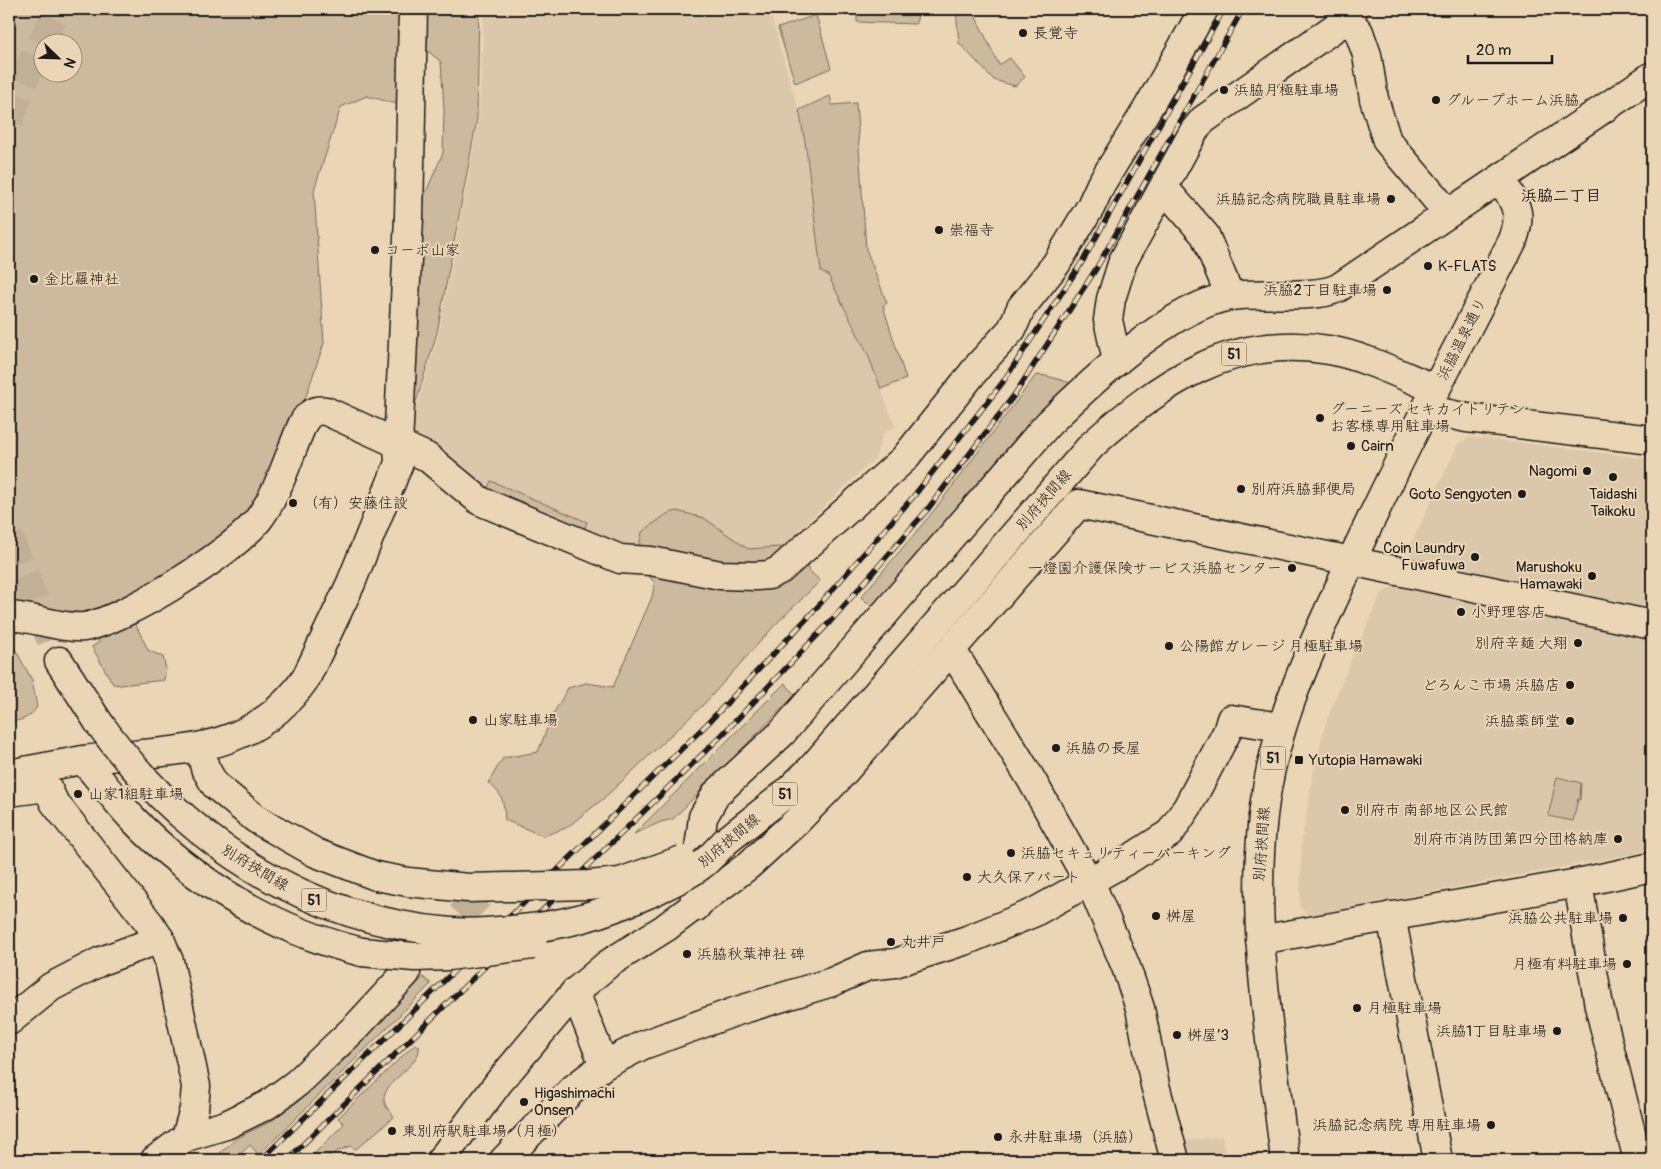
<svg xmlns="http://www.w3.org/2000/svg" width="1661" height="1169" font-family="Pangolin,'Klee One',sans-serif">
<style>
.built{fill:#dbc7a9}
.green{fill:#ccba9e;stroke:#746b5d;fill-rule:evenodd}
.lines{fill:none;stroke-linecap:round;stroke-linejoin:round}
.street-tunnel{stroke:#c1b096;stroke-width:28;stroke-dasharray:28 14;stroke-linecap:butt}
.primary-tunnel{stroke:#c1b096;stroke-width:28;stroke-dasharray:28 14;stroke-linecap:butt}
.street-casing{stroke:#1c1c1c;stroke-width:31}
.secondary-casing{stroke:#1c1c1c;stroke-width:31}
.primary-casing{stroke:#1c1c1c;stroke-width:31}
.street{stroke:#ead5b4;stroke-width:28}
.secondary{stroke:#ead5b4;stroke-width:28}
.primary{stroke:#ead5b4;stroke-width:28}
.rail-casing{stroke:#1c1c1c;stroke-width:5.5}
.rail{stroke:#ead5b4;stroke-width:4;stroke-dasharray:11;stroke-linecap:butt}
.primary-bridge-casing{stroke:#1c1c1c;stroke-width:31;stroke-linecap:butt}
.primary-bridge{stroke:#ead5b4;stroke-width:28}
.poi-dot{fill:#1c1c1c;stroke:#ead5b4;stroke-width:2}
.labels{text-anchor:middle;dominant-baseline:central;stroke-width:4;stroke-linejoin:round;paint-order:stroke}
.shield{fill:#ead5b4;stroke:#5a544a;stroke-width:1}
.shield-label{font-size:14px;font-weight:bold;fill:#1c1c1c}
.poi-label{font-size:15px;fill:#1c1c1c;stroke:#ead5b4;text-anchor:start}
.street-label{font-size:15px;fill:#1c1c1c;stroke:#ead5b4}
.neighbourhood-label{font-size:16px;font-weight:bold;fill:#1c1c1c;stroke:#ead5b4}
</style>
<rect width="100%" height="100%" fill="#ead5b4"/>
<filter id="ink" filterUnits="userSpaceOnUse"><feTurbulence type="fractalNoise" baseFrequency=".02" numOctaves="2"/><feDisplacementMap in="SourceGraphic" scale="10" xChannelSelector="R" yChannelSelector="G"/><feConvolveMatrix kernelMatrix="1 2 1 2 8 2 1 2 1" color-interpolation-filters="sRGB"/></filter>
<g filter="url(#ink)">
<g class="built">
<path d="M484 9H769L797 105 806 148 821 272 828 274 847 312 868 355 895 426 883 434 875 458 799 530 806 538 791 552 625 550 592 530 582 535 486 493 409 433 439 333 479 118Z"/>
<path d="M1470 437 1652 459V850L1309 915 1300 907 1302 839 1315 764 1326 723 1341 684 1381 594 1391 588 1412 557 1409 549 1458 444Z"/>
<path d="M1222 1136 1225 1158 1244 1155 1245 1160H1181L1177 1142Z"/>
</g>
<g class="green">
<path d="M9 9H406L405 106 367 96 341 107 314 190 324 343 306 396 255 510 217 544 95 617 9 606ZM42 42H72V72H42Z"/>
<path d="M422 9H479L477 119 437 333 410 422 416 215 443 153 444 109 441 62 422 46Z"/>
<path d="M857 9H919L916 24 857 22Z"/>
<path d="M956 9H972L999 65 1010 58 1025 77 1015 86 994 80 959 43Z"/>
<path d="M816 15 831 68 795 83 778 28Z"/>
<path d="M830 96 832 105 856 103 866 249 887 303 883 306 906 379 881 389 868 355 828 275 821 272 806 148 799 110Z"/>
<path d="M1036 375 1047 376 1074 384 1041 417 1030 419 1011 451 875 609 861 597 932 513Z"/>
<path d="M491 481 587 522 582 535 486 493Z"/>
<path d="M677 511 704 518 748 549 779 547 791 552 767 569 638 553 642 532 667 514Z"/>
<path d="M830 533 807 568 820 581 775 625 705 703 603 799 566 828 543 836 505 820C504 803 503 793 488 783L503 758 538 752 551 718 568 688 586 683 613 687 652 597 655 583 640 567 764 581Z"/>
<path d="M133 619 148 650 163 657 166 669 164 680 121 685 113 684 92 647 99 642 96 632Z"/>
<path d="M9 638 32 680 37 707C31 717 21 722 9 721Z"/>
<path d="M785 683 795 695 673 819 661 822 634 834Z"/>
<path d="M1557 777 1581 783 1580 800 1578 799 1573 821 1548 816Z"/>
<path d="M423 977 431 984 259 1155 250 1145 234 1160H212L237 1138 270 1122 301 1099 344 1060Z"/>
<path d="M415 1044 419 1046C423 1066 376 1084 385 1104 387 1109 392 1113 394 1117L356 1149 350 1146 319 1160 314 1154 344 1124 338 1118Z"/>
</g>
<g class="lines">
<path class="street-tunnel" d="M431 946 486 889"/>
<g class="primary-tunnel">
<path d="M9 121 29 68 58 9"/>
<path d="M9 536 59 661"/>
</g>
<defs>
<g id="street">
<path d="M1339 9 1359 32 1367 55 1374 99 1387 141 1448 213"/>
<path d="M1164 188 1205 235 1230 296"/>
<path d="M1117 361 1108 320 1111 299 1123 261 1194 131 1203 120 1340 24 1354 9"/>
<path d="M9 616C33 617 62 629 84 627 124 621 233 552 258 520 279 493 289 454 303 423 308 414 315 409 326 411L427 457 480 501 620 559 651 561 720 575 756 576 769 575 780 570 904 459 980 364 1012 329 1021 308 1056 264 1091 206 1101 184 1149 106 1204 9"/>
<path d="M949 653 958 660 1031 779 1094 891 1126 967 1140 1008 1155 1085 1175 1160"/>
<path d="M9 774C34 769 59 764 84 760 170 748 249 760 306 678L351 583 399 463 398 445 409 218 413 9"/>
<path d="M9 792 47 787 54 802 150 924 160 939 169 961 196 1086 194 1109 186 1137 155 1160"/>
<path d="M1578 883 1599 1006 1638 1160"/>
<path d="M696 907 694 888 703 817 716 794 782 733 1048 424C1091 382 1171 306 1231 296 1263 291 1312 300 1338 288L1652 76"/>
<path d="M1391 916 1438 1160"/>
<path d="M575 992 604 1065"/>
<path d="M9 1021 51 987 101 961 160 939"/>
<path d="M186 1137 226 1125 267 1105 297 1083 357 1026 406 973"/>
<path d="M441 1160 499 1082 575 992 608 964 665 928 749 865 797 821 835 782 1079 504 1351 561"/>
<path d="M504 1160 573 1089 604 1065 643 1045 737 1011 832 982 868 966 895 963 967 940 1033 913 1131 858 1170 833 1188 806 1227 732 1231 719 1280 727"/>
</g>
<g id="secondary">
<path d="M1436 389 1513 240C1523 211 1515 205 1502 180"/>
<path d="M1426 409 1467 418 1652 440"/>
<path d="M1351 561 1652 625"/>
<path d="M1260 940 1578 883 1652 867"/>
</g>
<g id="primary">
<path d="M59 661 99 723"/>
<path d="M200 748 205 768 215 785 256 819 316 853 376 876"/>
<path d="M83 760C100 779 115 800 132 818 194 883 276 931 362 952"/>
<path d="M726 841 784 795 812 768 1092 445C1161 383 1231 333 1329 350 1364 356 1403 376 1436 389 1402 455 1369 522 1338 590 1304 663 1272 735 1263 816 1250 931 1272 1047 1285 1160"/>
</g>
</defs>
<use href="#street" class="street-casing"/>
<use href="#secondary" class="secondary-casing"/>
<use href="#primary" class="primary-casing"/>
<use href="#street" class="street"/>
<use href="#secondary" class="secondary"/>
<use href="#primary" class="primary"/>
<defs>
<g id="rail">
<path d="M261 1160 708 723 813 612 913 497 1003 382 1084 259 1224 9"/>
<path d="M287 1160 722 735 829 623 927 510 1015 394 1096 269 1243 9"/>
</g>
</defs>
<use href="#rail" class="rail-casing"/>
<use href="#rail" class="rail"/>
<defs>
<g id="primary-bridge">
<path d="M99 723C183 840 306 921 451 932 474 934 499 931 522 929 568 925 607 912 648 894 665 886 684 878 699 867 709 860 717 850 726 841"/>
<path d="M376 876 408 882 468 888 589 885 620 882 682 860"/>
<path d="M362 952 414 957 449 956 533 945"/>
</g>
</defs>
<use href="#primary-bridge" class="primary-bridge-casing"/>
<use href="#primary-bridge" class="primary-bridge"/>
</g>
</g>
<g class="poi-dot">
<circle cx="1023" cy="33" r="5"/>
<circle cx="1224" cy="90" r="5"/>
<circle cx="1436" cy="100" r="5"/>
<circle cx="1391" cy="199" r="5"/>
<circle cx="939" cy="230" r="5"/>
<circle cx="375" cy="250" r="5"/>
<circle cx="1428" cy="266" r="5"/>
<circle cx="34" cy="279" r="5"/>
<circle cx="1387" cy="290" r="5"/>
<circle cx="1320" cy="418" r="5"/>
<circle cx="1351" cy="446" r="5"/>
<circle cx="1587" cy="471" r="5"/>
<circle cx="1613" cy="477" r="5"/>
<circle cx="1241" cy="489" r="5"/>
<circle cx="1522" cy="494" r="5"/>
<circle cx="293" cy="503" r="5"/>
<circle cx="1475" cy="557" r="5"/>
<circle cx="1292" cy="568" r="5"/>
<circle cx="1592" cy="576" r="5"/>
<circle cx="1461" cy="612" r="5"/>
<circle cx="1578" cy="643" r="5"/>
<circle cx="1169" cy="646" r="5"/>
<circle cx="1570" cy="685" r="5"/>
<circle cx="473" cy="720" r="5"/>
<circle cx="1570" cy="721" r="5"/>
<circle cx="1056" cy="748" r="5"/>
<rect x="1294" y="755" width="10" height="10" rx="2.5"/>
<circle cx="78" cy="794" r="5"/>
<circle cx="1345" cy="810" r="5"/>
<circle cx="1618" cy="839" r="5"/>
<circle cx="1011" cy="853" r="5"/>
<circle cx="967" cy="877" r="5"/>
<circle cx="1156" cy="916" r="5"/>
<circle cx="1623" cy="918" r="5"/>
<circle cx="891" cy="942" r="5"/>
<circle cx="687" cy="954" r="5"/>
<circle cx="1627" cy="964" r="5"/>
<circle cx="1357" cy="1008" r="5"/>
<circle cx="1557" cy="1031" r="5"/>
<circle cx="1177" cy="1035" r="5"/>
<circle cx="524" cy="1102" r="5"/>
<circle cx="1491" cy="1125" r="5"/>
<circle cx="392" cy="1131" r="5"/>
<circle cx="998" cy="1137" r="5"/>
</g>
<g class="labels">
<g class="shield">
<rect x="1221.5" y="342.5" width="25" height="23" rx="4"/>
<rect x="1260.5" y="746.5" width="25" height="23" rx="4"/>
<rect x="772.5" y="782.5" width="25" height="23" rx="4"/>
<rect x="301.5" y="888.5" width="25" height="23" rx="4"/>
</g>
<g class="shield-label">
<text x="1234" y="354">51</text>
<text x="1273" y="758">51</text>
<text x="785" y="794">51</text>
<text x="314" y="900">51</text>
</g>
<g class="poi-label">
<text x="1033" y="33">長覚寺</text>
<text x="1234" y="90">浜脇月極駐車場</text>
<text x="1446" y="100">グループホーム浜脇</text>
<text x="1381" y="199" text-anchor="end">浜脇記念病院職員駐車場</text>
<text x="949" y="230">崇福寺</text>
<text x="385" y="250">コーポ山家</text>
<text x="1438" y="266">K-FLATS</text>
<text x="44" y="279">金比羅神社</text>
<text x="1377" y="290" text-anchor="end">浜脇2丁目駐車場</text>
<text x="1330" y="409">グーニーズ セキカイトリテン<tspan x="1330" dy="17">お客様専用駐車場</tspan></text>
<text x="1361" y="446">Cairn</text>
<text x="1577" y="471" text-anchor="end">Nagomi</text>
<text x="1251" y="489">別府浜脇郵便局</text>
<text x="1512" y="494" text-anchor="end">Goto Sengyoten</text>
<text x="1613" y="494" text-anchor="middle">Taidashi<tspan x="1613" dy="17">Taikoku</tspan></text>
<text x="303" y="503">（有）安藤住設</text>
<text x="1465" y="548" text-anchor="end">Coin Laundry<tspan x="1465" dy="17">Fuwafuwa</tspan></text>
<text x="1582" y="567" text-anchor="end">Marushoku<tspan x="1582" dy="17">Hamawaki</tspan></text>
<text x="1282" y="568" text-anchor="end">一燈園介護保険サービス浜脇センター</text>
<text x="1471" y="612">小野理容店</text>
<text x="1568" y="643" text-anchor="end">別府辛麺 大翔</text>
<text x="1179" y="646">公陽館ガレージ 月極駐車場</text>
<text x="1560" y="685" text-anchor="end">どろんこ市場 浜脇店</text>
<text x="483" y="720">山家駐車場</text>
<text x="1560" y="721" text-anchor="end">浜脇薬師堂</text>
<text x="1066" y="748">浜脇の長屋</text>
<text x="1309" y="760">Yutopia Hamawaki</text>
<text x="88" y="794">山家1組駐車場</text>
<text x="1355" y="810">別府市 南部地区公民館</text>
<text x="1608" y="839" text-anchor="end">別府市消防団第四分団格納庫</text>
<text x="1021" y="853">浜脇セキュリティーパーキング</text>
<text x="977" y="877">大久保アパート</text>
<text x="1166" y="916">桝屋</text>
<text x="1613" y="918" text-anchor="end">浜脇公共駐車場</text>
<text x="901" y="942">丸井戸</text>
<text x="697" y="954">浜脇秋葉神社 碑</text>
<text x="1617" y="964" text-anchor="end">月極有料駐車場</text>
<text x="1367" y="1008">月極駐車場</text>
<text x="1547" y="1031" text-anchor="end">浜脇1丁目駐車場</text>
<text x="1187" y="1035">桝屋’3</text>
<text x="534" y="1093">Higashimachi<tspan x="534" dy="17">Onsen</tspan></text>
<text x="1481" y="1125" text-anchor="end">浜脇記念病院 専用駐車場</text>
<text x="402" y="1131">東別府駅駐車場（月極）</text>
<text x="1008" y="1137">永井駐車場（浜脇）</text>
</g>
<g class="street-label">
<text transform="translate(1462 339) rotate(-63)">浜脇温泉通り</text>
<text transform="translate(1044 500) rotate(-49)">別府挾間線</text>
<text transform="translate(729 841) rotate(-40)">別府挾間線</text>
<text transform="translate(1262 844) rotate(-86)">別府挾間線</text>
<text transform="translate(255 868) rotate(31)">別府挾間線</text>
</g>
<g class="neighbourhood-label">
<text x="1561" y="196">浜脇二丁目</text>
</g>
</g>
<rect width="1661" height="1169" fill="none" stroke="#ead5b4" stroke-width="30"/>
<rect x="15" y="15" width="1631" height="1139" fill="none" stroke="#1c1c1c" stroke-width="2" filter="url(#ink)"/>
<g transform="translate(58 58) rotate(113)"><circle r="24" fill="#ead5b4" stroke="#988b77"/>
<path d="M0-4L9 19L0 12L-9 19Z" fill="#1c1c1c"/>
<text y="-8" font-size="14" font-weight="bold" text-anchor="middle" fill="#1c1c1c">N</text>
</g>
<path d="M1468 55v8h84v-8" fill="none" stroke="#1c1c1c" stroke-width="2.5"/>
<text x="1476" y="55" font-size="15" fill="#1c1c1c" stroke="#ead5b4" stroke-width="4" paint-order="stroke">20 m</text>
</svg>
